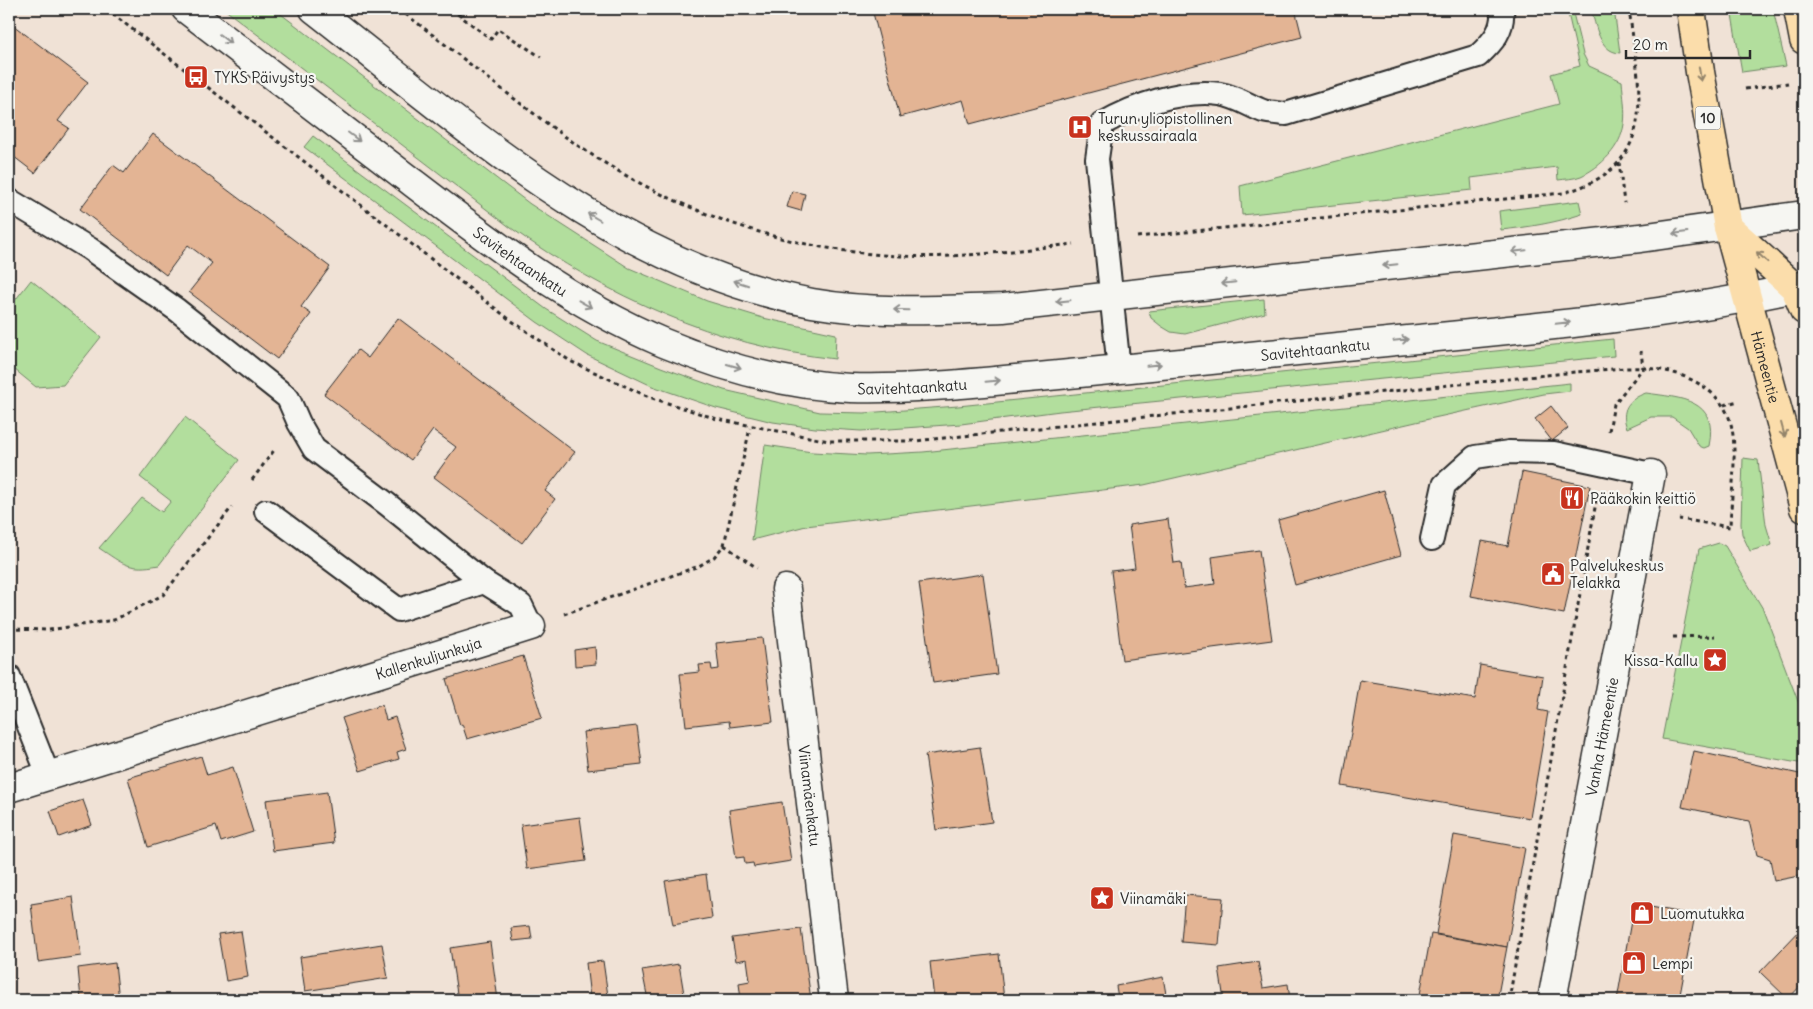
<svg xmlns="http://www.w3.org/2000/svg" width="1813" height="1009" font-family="Delius,sans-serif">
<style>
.green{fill:#b2de9d;stroke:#6e8464}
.building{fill:#e3b494;stroke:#2b2b2b}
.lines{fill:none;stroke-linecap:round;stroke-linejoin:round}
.service-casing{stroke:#2b2b2b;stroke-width:26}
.minor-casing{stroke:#2b2b2b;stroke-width:31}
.secondary-casing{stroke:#2b2b2b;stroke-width:31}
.trunk-casing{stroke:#2b2b2b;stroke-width:31}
.path{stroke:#2b2b2b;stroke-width:3;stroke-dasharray:4 4;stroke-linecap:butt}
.service{stroke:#f6f6f2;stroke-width:22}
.minor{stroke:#f6f6f2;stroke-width:28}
.secondary{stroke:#f6f6f2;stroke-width:28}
.trunk{stroke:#fbddab;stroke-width:28}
.oneway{stroke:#90908e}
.oneway2{stroke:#93846b}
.labels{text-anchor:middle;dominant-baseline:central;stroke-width:4.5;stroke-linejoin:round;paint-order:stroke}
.shield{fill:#f6f6f2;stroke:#686867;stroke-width:1}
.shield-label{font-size:14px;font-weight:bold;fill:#2b2b2b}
.poi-label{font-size:15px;fill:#2b2b2b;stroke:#f6f6f2;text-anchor:start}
.street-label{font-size:15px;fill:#2b2b2b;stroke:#f6f6f2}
</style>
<rect width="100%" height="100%" fill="#f0e2d6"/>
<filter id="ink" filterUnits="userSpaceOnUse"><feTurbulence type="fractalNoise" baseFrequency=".02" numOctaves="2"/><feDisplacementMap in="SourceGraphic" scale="10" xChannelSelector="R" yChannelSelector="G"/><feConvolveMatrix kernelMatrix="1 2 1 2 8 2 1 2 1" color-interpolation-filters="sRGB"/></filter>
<g filter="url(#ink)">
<g class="green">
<path d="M224 9 277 11 530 204 629 268 707 301 763 318 836 334 835 359C716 346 607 296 511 228Z"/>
<path d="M1567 9H1572L1583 54 1589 66 1622 81C1623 95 1626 111 1624 124 1621 147 1601 167 1581 176 1574 179 1565 179 1558 180L1557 167 1471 178 1472 190 1242 215 1240 186 1559 104 1551 74 1580 66Z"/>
<path d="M1591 9H1614L1620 53C1599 52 1596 25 1591 9Z"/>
<path d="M1731 9H1773L1786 66 1742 72Z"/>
<path d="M313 136 546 309 597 341 661 367 724 390 820 412 864 413 958 406 1613 339 1614 356 1060 411 961 424 861 431 815 428 773 422 716 408 652 386 587 355 537 322 304 147Z"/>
<path d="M1579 201 1582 214C1555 223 1529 227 1501 230L1499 211Z"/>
<path d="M31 280 101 337 63 385 36 387 9 365V308Z"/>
<path d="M1264 299 1265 313 1185 334 1171 332 1161 326 1151 318 1149 311Z"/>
<path d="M1570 383V391L1544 394 1429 419 1144 485 806 526 752 540 765 445 812 452 867 455 923 452Z"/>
<path d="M1646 393C1681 398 1719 399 1709 446L1704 448 1699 446 1688 428 1672 417H1651L1627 428C1620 411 1628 399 1646 393Z"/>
<path d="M185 417 239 460 159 565C129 571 123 564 99 548L142 498 162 512 171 501 140 477Z"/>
<path d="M1743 458 1758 460 1766 525 1772 545 1750 551 1742 534 1741 524Z"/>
<path d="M1719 543 1725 546 1763 609 1804 717V764L1662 739 1699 549Z"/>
</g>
<g class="building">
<path d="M872 9H1295L1302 37 970 124 963 100 900 117Z"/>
<path d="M9 22 88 82 58 121 69 128 35 173 9 153Z"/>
<path d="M153 134 330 267 301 307 311 314 277 359 189 292 212 263 188 245 166 275 80 209 113 165 124 173Z"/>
<path d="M792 191 805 194 801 211 787 207Z"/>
<path d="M398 318 575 452 545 491 555 499 522 543 434 477 456 447 433 430 411 460 324 394 358 350 368 358Z"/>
<path d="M1551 406 1568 428 1552 441 1535 419Z"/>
<path d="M1522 472 1590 486 1564 614 1471 596 1482 541 1508 546Z"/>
<path d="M1384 490 1401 555 1295 585 1278 520Z"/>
<path d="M1168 519 1174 563 1181 562 1184 588 1215 584 1212 557 1259 550 1272 640 1122 660 1111 571 1135 568 1129 525Z"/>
<path d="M983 574 997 674 933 683 919 583Z"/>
<path d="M762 638 773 722 730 727 729 721 686 726 680 674 700 672 699 665 711 664 712 670 719 669 716 643Z"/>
<path d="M595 647 596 664 575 666 574 650Z"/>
<path d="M523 656 542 718 467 739 462 724 460 725 446 679Z"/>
<path d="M1480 665 1543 676 1538 710 1548 712 1530 818 1342 786 1360 680 1475 699Z"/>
<path d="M382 705 386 720 395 717 406 749 397 752 399 759 360 771 342 718Z"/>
<path d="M637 726 642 764 588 770 583 732Z"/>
<path d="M980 747 992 822 936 830 925 755Z"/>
<path d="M1694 751 1804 775V875L1774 881 1770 859 1757 855 1749 821 1682 807Z"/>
<path d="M201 756 207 775 233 767 253 832 221 842 216 826 148 847 128 778Z"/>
<path d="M327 792 334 843 273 851 266 800Z"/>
<path d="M83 800 92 825 59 837 50 811Z"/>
<path d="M782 802 791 861 754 867 753 863 745 864 744 857 736 858 729 810Z"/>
<path d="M580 817 586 861 527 869 521 825Z"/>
<path d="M1454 835 1525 848 1507 947 1436 934Z"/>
<path d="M706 874 712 918 673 925 665 881Z"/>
<path d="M1185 895 1223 898 1219 945 1181 942Z"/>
<path d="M73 897 81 956 38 962 31 904Z"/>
<path d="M1634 904 1695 915 1679 1000H1617Z"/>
<path d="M530 926 532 939 513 941 511 928Z"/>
<path d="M1804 926V982L1788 999 1760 972Z"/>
<path d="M801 929 811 1000H741L739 983 750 981 747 959 736 961 732 938Z"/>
<path d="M241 931 248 977 226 981 218 934Z"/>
<path d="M1431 934 1507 947 1497 1000H1419Z"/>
<path d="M490 942 498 1000H458L450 948Z"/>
<path d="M382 944 388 978 305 991 300 957Z"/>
<path d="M999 954 1004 1000H934L930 962Z"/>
<path d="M603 961 608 996 590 998 586 963Z"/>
<path d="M1258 962 1263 988 1288 984 1290 1000H1224L1219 968Z"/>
<path d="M115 963 119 1000H81L78 968Z"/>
<path d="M679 964 685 1000H648L642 970Z"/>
<path d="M1163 977 1167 1000H1104L1118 998 1116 986Z"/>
</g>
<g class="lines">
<defs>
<g id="service">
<path d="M9 200 90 249 177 310 288 398 299 423 314 449 387 504 484 582 521 605 531 626"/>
<path d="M1119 369 1097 159 1102 124C1135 105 1181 89 1220 94 1237 97 1248 105 1263 111 1270 113 1279 113 1286 114L1478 56C1493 42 1504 30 1502 9"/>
<path d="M266 511 399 610 484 582"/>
<path d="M1432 539 1444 485 1475 457 1509 452 1554 453 1651 474"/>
<path d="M9 676 49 777"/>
</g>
<g id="minor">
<path id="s1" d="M786 589 834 1000"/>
<path id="s2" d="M9 788 531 626"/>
<path id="s3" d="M1552 1000 1651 474"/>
</g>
<g id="secondary">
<path id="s4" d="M186 9C260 66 334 122 408 179 489 241 569 303 664 343 722 367 787 385 850 388 920 390 990 381 1059 375 1152 366 1244 357 1337 347 1493 331 1651 320 1804 286"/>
<path d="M314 9C466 127 617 267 812 303 875 314 939 310 1003 308L1640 238 1804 215"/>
</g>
<g id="trunk">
<path id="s5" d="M1691 9 1700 72 1728 227 1804 508"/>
<path d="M1798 9 1804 40"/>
<path d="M1728 227 1795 288 1804 310"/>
</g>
</defs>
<use href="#service" class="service-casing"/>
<use href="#minor" class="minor-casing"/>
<use href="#secondary" class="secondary-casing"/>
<use href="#trunk" class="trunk-casing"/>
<g class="path">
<path d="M106 9 509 319 570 361 649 397 717 419 829 441H915L1575 372C1597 371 1621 367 1643 368 1678 369 1722 387 1731 424 1738 453 1731 496 1730 527L1679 519"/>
<path d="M399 9C456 52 512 99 570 140 666 208 783 251 901 256 959 259 1017 250 1074 244"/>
<path d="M451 9 491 39 498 29 541 57"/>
<path d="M1745 89 1788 83"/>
<path d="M1619 162 1624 203"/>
<path d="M1137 237 1563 193C1663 166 1639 88 1629 9"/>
<path d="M1724 405 1738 401"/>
<path d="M1609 431 1614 404 1643 368 1641 351"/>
<path d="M252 480 275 449"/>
<path d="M724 545 757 568"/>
<path d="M564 614 699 566 714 557 724 545 750 428"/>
<path d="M9 629 49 630 114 620 163 595 232 507"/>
<path d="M1673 637 1715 636"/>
<path d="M1509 1000 1597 496"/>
</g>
<use href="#service" class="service"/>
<use href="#minor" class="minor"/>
<use href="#secondary" class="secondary"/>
<use href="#trunk" class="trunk"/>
</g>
<defs><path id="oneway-shaft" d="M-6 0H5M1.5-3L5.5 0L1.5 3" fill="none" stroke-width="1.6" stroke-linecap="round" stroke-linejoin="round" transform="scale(1.25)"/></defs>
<g class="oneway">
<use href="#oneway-shaft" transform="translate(225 39) rotate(38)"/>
<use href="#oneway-shaft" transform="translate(354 137) rotate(37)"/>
<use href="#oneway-shaft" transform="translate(594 217) rotate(-150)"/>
<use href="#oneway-shaft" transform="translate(1680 233) rotate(173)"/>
<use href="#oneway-shaft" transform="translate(1519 251) rotate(174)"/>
<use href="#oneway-shaft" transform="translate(1390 265) rotate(174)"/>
<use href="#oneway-shaft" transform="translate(741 283) rotate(-162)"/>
<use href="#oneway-shaft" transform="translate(1228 283) rotate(174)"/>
<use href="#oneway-shaft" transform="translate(1063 301) rotate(174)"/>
<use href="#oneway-shaft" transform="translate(585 304) rotate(29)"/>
<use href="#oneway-shaft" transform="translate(901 310) rotate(-178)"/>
<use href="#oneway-shaft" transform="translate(1563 323) rotate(-6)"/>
<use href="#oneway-shaft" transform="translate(1401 340) rotate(-6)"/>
<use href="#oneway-shaft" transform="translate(1154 365) rotate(-6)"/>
<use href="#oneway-shaft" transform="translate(734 366) rotate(16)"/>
<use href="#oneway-shaft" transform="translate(993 381) rotate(-5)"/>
</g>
<g class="oneway2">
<use href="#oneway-shaft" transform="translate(1700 74) rotate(81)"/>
<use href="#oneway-shaft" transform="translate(1762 257) rotate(-137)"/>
<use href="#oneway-shaft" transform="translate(1783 430) rotate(75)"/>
</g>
</g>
<defs>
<symbol id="bus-square" viewBox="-11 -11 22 22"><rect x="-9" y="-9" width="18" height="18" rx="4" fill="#c8321e" stroke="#f6f6f2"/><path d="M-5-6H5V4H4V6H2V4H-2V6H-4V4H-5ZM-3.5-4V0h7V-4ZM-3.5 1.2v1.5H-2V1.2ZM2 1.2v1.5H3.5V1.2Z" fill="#fff"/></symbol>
<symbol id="hospital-square" viewBox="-11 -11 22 22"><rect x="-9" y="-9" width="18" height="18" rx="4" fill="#c8321e" stroke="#f6f6f2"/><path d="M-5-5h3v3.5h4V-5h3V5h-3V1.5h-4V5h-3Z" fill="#fff"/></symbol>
<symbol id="restaurant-square" viewBox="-11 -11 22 22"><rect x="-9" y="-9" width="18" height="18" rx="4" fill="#c8321e" stroke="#f6f6f2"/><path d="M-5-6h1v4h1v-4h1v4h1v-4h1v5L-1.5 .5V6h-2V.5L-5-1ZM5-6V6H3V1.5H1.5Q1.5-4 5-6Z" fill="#fff"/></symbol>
<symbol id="civic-square" viewBox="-11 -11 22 22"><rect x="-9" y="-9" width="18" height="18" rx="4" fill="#c8321e" stroke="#f6f6f2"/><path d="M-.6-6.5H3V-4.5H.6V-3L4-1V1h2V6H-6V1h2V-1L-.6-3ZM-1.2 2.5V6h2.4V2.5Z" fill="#fff"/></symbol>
<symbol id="sight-square" viewBox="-11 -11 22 22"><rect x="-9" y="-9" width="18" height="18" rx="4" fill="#c8321e" stroke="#f6f6f2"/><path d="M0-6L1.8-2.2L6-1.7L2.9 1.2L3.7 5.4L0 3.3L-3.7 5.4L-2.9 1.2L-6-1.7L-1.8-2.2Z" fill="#fff"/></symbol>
<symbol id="shop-square" viewBox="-11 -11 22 22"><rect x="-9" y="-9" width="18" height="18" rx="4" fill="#c8321e" stroke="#f6f6f2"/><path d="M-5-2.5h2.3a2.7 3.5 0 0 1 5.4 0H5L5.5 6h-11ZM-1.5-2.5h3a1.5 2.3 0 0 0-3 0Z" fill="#fff"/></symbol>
</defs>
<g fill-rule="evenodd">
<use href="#bus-square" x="182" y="63" width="28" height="28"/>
<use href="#hospital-square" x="1066" y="113" width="28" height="28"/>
<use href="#restaurant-square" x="1558" y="484" width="28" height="28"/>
<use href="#civic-square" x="1539" y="560" width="28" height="28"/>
<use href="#sight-square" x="1701" y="646" width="28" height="28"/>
<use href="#sight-square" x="1088" y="884" width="28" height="28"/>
<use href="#shop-square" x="1628" y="899" width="28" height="28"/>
<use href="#shop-square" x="1620" y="949" width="28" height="28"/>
</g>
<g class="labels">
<rect class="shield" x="1695.5" y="106.5" width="25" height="23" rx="4"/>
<g class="shield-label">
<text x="1708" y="118">10</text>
</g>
<g class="poi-label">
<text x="214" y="77">TYKS Päivystys</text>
<text x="1098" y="118">Turun yliopistollinen<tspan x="1098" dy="17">keskussairaala</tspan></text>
<text x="1590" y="498">Pääkokin keittiö</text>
<text x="1570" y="565">Palvelukeskus<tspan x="1570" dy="17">Telakka</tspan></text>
<text x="1698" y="660" text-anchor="end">Kissa-Kallu</text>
<text x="1120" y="898">Viinamäki</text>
<text x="1660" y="913">Luomutukka</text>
<text x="1652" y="963">Lempi</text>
</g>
<g class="street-label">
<text stroke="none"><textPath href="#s4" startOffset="419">Savitehtaankatu</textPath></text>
<text stroke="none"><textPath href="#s4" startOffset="1244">Savitehtaankatu</textPath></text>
<text stroke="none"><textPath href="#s5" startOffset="366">Hämeentie</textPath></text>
<text stroke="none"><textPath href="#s4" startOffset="839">Savitehtaankatu</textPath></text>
<text stroke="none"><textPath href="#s2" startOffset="439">Kallenkuljunkuja</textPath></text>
<text stroke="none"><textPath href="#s3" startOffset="268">Vanha Hämeentie</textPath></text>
<text stroke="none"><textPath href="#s1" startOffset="208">Viinamäenkatu</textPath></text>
</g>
</g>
<rect width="1813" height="1009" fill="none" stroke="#f6f6f2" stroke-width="30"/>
<rect x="15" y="15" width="1783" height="979" fill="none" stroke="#2b2b2b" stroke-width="2" filter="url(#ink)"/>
<path d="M1626 50v8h124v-8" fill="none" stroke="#2b2b2b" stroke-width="2.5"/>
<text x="1633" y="50" font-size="15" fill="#2b2b2b" stroke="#f6f6f2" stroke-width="4" paint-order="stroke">20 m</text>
</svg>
